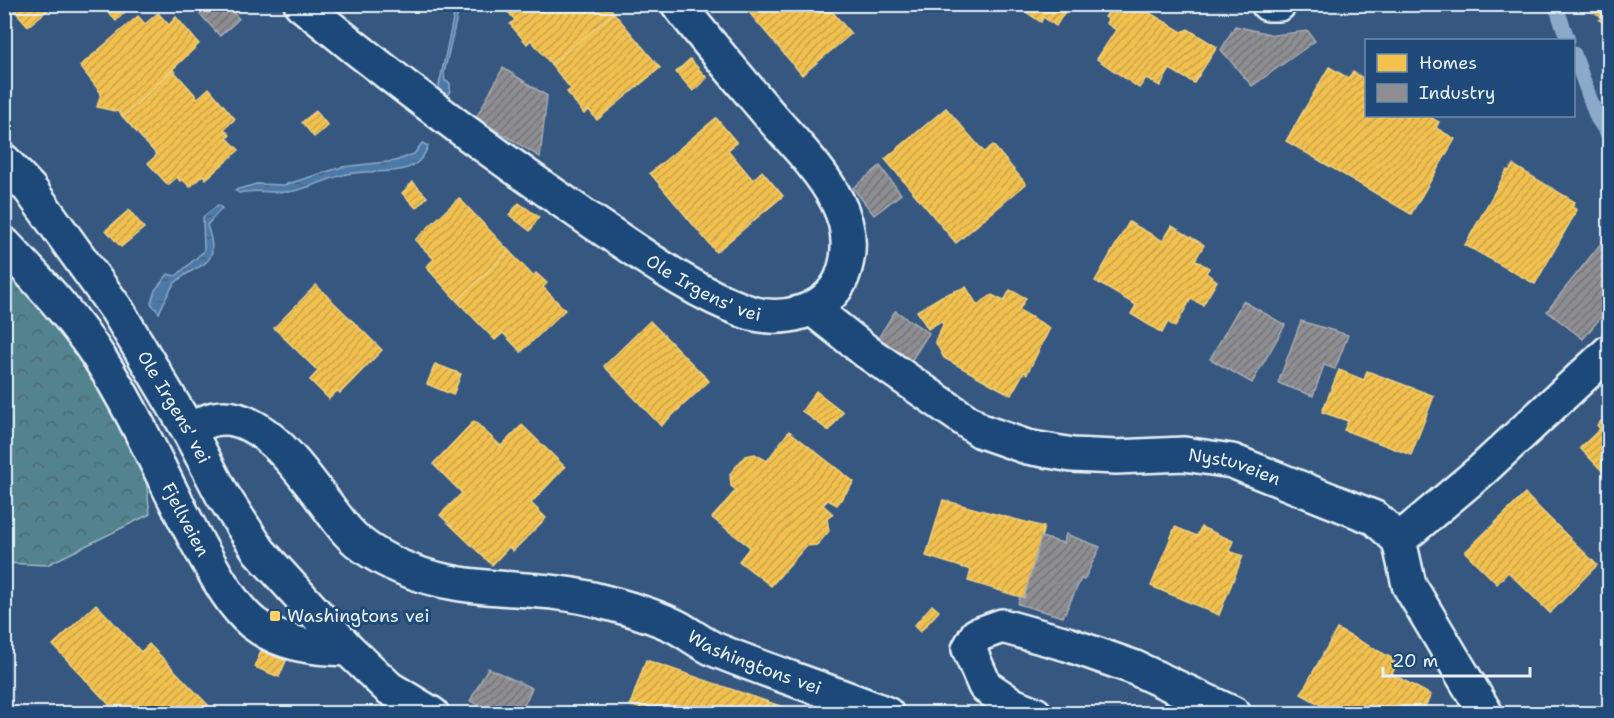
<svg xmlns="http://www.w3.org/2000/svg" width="1614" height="718" font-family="'Shantell Sans',sans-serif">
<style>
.forest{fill:url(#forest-crowns);stroke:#9dbac3;stroke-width:1.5}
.water{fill:url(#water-ripples);stroke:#8ba9c8;stroke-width:1.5}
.homes{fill:url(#homes-hatch);stroke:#efcf81;stroke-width:1.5}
.industry{fill:url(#industry-hatch);stroke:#a8abb1;stroke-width:1.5}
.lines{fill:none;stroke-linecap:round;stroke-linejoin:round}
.stream{stroke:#8ba9c8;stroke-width:15}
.street-casing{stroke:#e8f1f8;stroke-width:38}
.secondary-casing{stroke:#e8f1f8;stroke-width:38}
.street{stroke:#1f4a7a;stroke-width:33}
.secondary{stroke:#1f4a7a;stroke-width:33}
.poi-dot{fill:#ffd166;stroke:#1f4a7a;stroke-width:2}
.labels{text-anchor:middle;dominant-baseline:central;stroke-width:6;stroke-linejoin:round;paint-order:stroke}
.street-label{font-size:18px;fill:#e8f1f8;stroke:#1f4a7a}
.poi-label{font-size:18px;fill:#e8f1f8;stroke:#1f4a7a;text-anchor:start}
</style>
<defs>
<pattern id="forest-crowns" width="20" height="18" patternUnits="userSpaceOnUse" patternTransform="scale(1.5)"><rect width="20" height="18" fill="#52838e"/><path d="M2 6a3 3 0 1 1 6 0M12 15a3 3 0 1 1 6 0" fill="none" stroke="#4d6b73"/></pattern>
<pattern id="water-ripples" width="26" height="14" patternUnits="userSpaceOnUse" patternTransform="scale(1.5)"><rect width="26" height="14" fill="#4d79a8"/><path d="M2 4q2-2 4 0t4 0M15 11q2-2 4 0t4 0" fill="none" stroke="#4a637e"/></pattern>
<pattern id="homes-hatch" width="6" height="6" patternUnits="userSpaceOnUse" patternTransform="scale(1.5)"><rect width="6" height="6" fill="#f2c14e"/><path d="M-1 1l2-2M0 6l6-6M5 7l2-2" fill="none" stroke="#c7a34d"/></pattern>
<pattern id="industry-hatch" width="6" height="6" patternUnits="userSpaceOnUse" patternTransform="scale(1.5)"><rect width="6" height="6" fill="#8d8d92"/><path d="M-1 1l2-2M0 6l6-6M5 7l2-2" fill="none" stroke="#747579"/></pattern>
</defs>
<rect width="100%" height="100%" fill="#36577f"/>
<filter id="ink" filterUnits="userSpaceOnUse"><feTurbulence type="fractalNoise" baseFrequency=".0167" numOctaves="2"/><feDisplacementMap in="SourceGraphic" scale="12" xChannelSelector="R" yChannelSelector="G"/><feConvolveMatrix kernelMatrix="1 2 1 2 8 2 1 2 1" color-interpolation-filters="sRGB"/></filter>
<g filter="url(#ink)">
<path class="forest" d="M4 251 142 445 150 514 47 565 5 563Z"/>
<g class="water">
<path d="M456 5H459V8L444 73 445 81 450 83V91L444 101 437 95Z"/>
<path d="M422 143 428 146C416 182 376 167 347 174 329 178 312 187 294 191 275 195 258 188 239 193L235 190 256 184 284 185 342 167 395 161 414 154Z"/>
<path d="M218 205 222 208 207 225C223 271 198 260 175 283 168 291 164 303 159 313L151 303 155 290 168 274 176 276 204 251 203 217Z"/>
</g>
<g class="homes">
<path d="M9 4H55L28 26Z"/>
<path d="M108 4H119L125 12 116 21 104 8Z"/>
<path d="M510 4H608L614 13 551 64 531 40 527 44 510 24 515 20 505 8Z"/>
<path d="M742 4H826L851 34 802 75Z"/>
<path d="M1014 4H1068L1069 5 1056 26 1043 17 1041 22Z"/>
<path d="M1114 4 1130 7 1135 4 1182 32 1188 29 1217 47 1194 83 1170 69 1160 86 1146 78 1139 88 1097 59 1116 30 1106 23 1108 19 1105 17Z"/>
<path d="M1592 4H1610V27L1599 20 1601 17 1589 9Z"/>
<path d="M158 13 169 25 176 17 199 44 123 117 119 112 97 107 101 93 80 66 138 16 145 24Z"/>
<path d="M614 13 660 68 597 120 589 110 584 114 567 92 571 89 551 64Z"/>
<path d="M690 59 707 78 693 91 676 72Z"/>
<path d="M1329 67 1348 78 1353 72 1366 80V116H1428L1439 122 1436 128 1455 139 1411 214 1286 141Z"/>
<path d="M173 70 198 98 209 88 235 119 224 129 230 135 227 138 239 150 206 179 203 175 190 187 182 179 180 181 177 177 168 185 148 163 157 155 123 117Z"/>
<path d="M946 108 984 152 993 145 1026 184 956 243 885 159Z"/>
<path d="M316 111 328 126 314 137 302 122Z"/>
<path d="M716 118 737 143 728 150 753 180 762 171 783 196 716 252 650 173Z"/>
<path d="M1513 165 1575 202 1572 207 1577 210 1535 284 1465 245 1507 170 1509 171Z"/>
<path d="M413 182 427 197 416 208 402 193Z"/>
<path d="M459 198 509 251 457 301 426 267 434 259 415 240Z"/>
<path d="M519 203 539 217 530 231 509 215Z"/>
<path d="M129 210 144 228 121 247 106 230Z"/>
<path d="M1129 222 1163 241 1172 226 1204 245 1195 260 1209 268 1206 273 1217 281 1203 305 1191 299 1175 327 1168 322 1162 333 1131 314 1136 305 1095 281Z"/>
<path d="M509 251 533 276 536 273 547 283 543 287 565 310 521 352 503 333 495 340 457 301Z"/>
<path d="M316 285 382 350 340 393 337 391 329 399 310 380 318 371 274 328Z"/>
<path d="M966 287 977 305 992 295 1004 301 1010 290 1026 298 1019 310 1050 328 1027 374 1024 372 1011 395 944 358 935 341 943 325 941 321 928 329 917 311 942 296Z"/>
<path d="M650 321 709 381 661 426 604 366Z"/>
<path d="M435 364 461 374 453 395 427 384Z"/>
<path d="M1339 370 1364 380 1367 371 1434 396 1411 455 1344 430 1348 421 1322 412Z"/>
<path d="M816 391 843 412 829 431 802 411Z"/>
<path d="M1610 413V479L1580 448 1600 429 1597 425Z"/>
<path d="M474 421 501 446 522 425 565 467 531 503 546 518 513 551 509 547 492 565 440 515 462 493 433 464Z"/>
<path d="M789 431 854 482 837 505 828 500 823 505 833 514 827 519 829 531 817 545 806 546 771 586 739 561 750 547 712 518 736 490 731 486 730 474 745 456 755 454 767 461Z"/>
<path d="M1525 494 1597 565 1550 613 1508 572 1497 584 1465 552Z"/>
<path d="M943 500 1044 527 1024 598 968 581 971 570 926 556Z"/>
<path d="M1175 527 1197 536 1201 527 1233 541 1229 551 1243 556 1219 615 1151 586Z"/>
<path d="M96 604 141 652 149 644 209 706 201 714H118L53 645Z"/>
<path d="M932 605 939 611 920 632 914 626Z"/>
<path d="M1337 629 1392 658 1391 661 1397 663 1392 674 1431 695 1421 714H1337L1301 694Z"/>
<path d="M261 651 286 661 279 677 255 667Z"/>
<path d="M646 660 789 709 788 714H657L630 705Z"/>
</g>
<g class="industry">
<path d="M191 4H226L239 19 220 36Z"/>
<path d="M1235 26 1274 35 1308 31 1315 41 1252 86 1221 50Z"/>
<path d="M503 68 547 96 540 157 476 118Z"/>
<path d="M880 166 901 194 874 215 853 188Z"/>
<path d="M1610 232V306L1583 339 1547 311Z"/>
<path d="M1243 301 1285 325 1252 383 1210 359Z"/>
<path d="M895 311 929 333 911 361 877 340Z"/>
<path d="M1301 321 1348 335 1335 369 1324 365 1313 396 1278 383Z"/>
<path d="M1066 534 1100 547 1084 580 1081 579 1063 617 1018 604 1020 597 1024 598 1041 537 1063 543Z"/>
<path d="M488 668 532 688 520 714H497L470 701Z"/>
<path d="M1572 705 1585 710V714H1569Z"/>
</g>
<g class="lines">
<g class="stream">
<path d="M1555 4 1568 40"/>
<path d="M1574 54 1597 118 1610 137"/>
</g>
<defs>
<g id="street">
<path id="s1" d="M4 244C38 280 74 318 100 359 139 419 166 487 201 549 215 573 231 605 253 623 281 645 314 648 348 649"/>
<path id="s2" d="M814 310 867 352 981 431 1027 447 1072 455 1116 457 1184 454 1232 461 1375 518 1399 540"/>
<path id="s3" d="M189 431C196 427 205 421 214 419 268 407 318 498 347 531 361 547 384 560 403 568 470 597 537 582 604 602 628 608 655 616 677 627 690 634 702 644 716 650 772 673 830 691 887 714"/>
<path d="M1399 540 1482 470 1610 351"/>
<path d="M1399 540 1409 585 1486 714"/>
<path d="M1035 714 1013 705 985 686 969 649 977 635 1002 626 1067 644 1133 667 1234 714"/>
</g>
<g id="secondary">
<path id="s4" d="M301 4C396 82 494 155 596 224 643 255 691 291 745 311 780 324 827 313 842 277 852 251 850 226 837 201 821 170 796 145 773 119 741 81 709 44 678 4"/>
<path d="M1268 4H1279"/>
<path id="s5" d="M4 161 30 189 117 310 189 431 222 494 259 551 348 649 389 688 432 714"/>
</g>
</defs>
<use href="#street" class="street-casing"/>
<use href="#secondary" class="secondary-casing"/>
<use href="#street" class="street"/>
<use href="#secondary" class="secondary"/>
</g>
</g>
<rect class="poi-dot" x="269" y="610" width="12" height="12" rx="3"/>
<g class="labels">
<g class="street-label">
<text stroke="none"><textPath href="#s4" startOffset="494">Ole Irgens' vei</textPath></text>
<text stroke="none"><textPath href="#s5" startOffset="300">Ole Irgens' vei</textPath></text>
<text stroke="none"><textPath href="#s2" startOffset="465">Nystuveien</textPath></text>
<text stroke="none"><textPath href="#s1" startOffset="332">Fjellveien</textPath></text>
<text stroke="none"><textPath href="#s3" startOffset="645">Washingtons vei</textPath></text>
</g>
<g class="poi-label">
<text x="287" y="616">Washingtons vei</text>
</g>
</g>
<rect width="1614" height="718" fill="none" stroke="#1f4a7a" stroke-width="24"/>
<rect x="12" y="12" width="1590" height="694" fill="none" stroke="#e8f1f8" stroke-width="2" filter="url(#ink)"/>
<rect x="1365" y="39" width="210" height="78" fill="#1f4a7a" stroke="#6f8dac" stroke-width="1.5"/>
<rect x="1377" y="54" width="30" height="18" fill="#f2c14e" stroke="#6f8dac" stroke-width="1.5"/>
<text x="1419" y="69" font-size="18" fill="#e8f1f8">Homes</text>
<rect x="1377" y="84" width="30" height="18" fill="#8d8d92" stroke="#6f8dac" stroke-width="1.5"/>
<text x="1419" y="99" font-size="18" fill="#e8f1f8">Industry</text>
<path d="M1383 667v9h147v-9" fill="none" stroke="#e8f1f8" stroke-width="3"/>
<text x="1392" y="667" font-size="18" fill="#e8f1f8" stroke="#1f4a7a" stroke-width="4.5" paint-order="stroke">20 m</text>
</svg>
